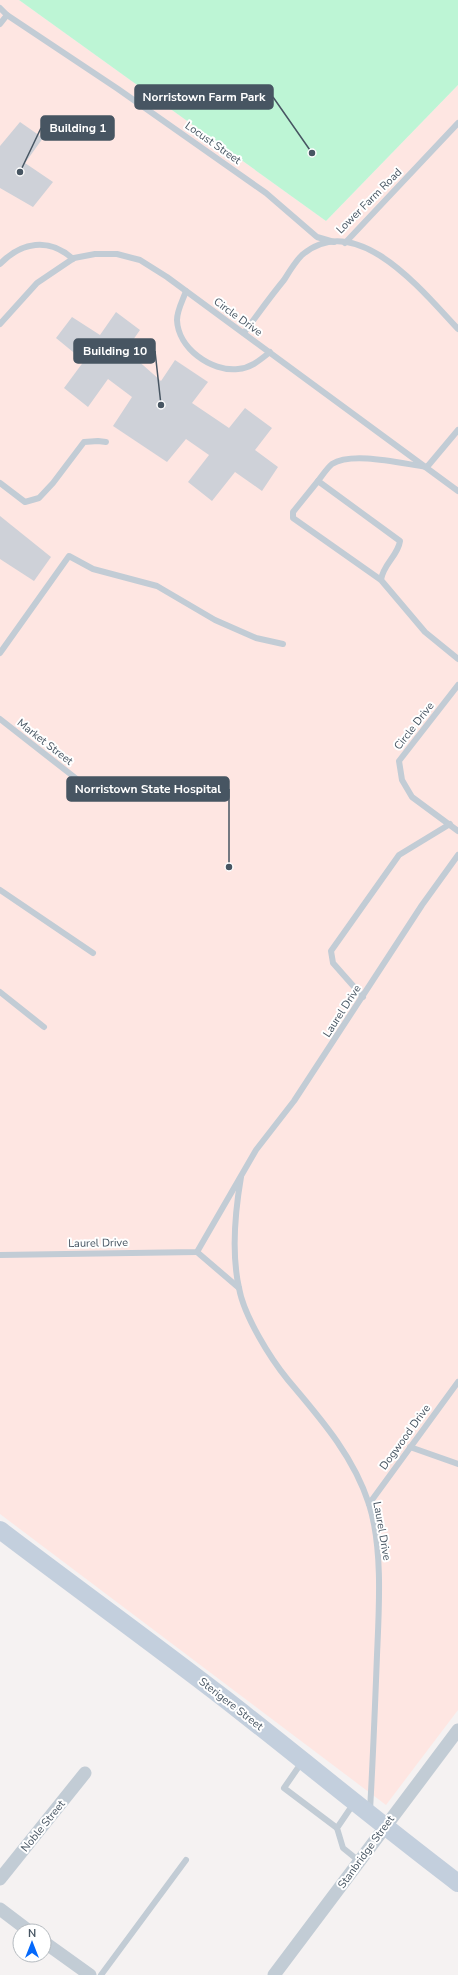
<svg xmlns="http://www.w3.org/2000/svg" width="458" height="1975" font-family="'Nunito Sans',sans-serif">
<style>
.medical{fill:#fee6e2}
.green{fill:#bdf5d5}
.building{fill:#ced1d8}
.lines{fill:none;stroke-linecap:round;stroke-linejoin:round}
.lane{stroke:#c2ccd5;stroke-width:6}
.street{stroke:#c2ccd5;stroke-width:13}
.secondary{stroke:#c3cfdd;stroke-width:18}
.labels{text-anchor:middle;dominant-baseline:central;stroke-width:4;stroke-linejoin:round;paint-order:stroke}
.street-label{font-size:11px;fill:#475562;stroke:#fff}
.leader{fill:none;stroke:#475562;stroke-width:1.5}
.callout-dot{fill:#475562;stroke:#fff;stroke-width:1.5}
.callout{fill:#475562;stroke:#475562;stroke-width:1.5}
.callout-label{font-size:12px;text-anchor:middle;font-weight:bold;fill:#fff}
</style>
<rect width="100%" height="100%" fill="#f5f2f2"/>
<path class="medical" d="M0 0H19L326 221 458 85V1710L386 1805 0 1514Z"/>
<path class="green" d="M19 0H458V85L326 221Z"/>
<g class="building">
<path d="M20 122 43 138 25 163 53 182 33 207 0 188V146Z"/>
<path d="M116 312 140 330 126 350 161 381 175 360 208 382 192 403 229 428 245 408 272 428 255 450 278 467 262 491 235 472 212 501 188 482 209 455 186 439 167 462 113 426 132 397 108 379 88 407 64 388 84 361 56 338 72 317 100 335Z"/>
<path d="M0 516 51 557 34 581 0 559Z"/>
</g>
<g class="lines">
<g class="lane">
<path d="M0 8 7 15 118 89 266 193 317 237 334 242"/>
<path d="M0 24 7 15"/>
<path d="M345 243 458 123"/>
<path d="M0 264C21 242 49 237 73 259"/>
<path d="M186 291C183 300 177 310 177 320 178 348 211 372 238 369 251 368 260 360 270 352"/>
<path d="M0 324 37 283 74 258 95 254H117L140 260 167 277 458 491"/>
<path d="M244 333C257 315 270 297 284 280 289 272 295 262 302 255 357 208 424 293 458 329"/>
<path d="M318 481C322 476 327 468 332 464 353 451 403 464 427 467L458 430"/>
<path d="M0 483 25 502 39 498 53 483 84 442 98 441 106 442"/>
<path d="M381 580C383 564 398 556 400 541L318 481 293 512V518L381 580 425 632 458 659"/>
<path d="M0 653 69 556 93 569 157 586 215 620 256 638 283 644"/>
<path d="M458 685 399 761 402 780 412 797 458 831"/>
<path d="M0 719 78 780"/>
<path d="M0 890 93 953"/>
<path d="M0 992 44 1027"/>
<path d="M363 997 333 963 331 951 399 855 450 824"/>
<path d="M241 1177C235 1212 231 1252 239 1288 244 1316 270 1358 288 1380 320 1418 353 1455 369 1504 383 1548 379 1609 377 1655 375 1707 373 1759 370 1810"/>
<path d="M197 1252 239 1288"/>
<path d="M0 1255 197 1252 256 1150 294 1101 422 905 458 855"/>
<path d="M410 1447 458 1464"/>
<path d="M369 1504 458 1382"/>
<path d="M302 1762 284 1788 337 1828"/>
<path d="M354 1803 337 1828 343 1848 359 1861"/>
<path d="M101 1975 186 1860"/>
</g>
<g class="street">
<path d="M0 1879 85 1773"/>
<path d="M0 1909 29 1931"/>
<path d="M44 1942 90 1975"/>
<path d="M274 1975 458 1730"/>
</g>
<path class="secondary" d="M0 1530C75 1587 151 1642 225 1699 303 1760 379 1823 458 1883"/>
</g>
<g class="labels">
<g class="street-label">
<text transform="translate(213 143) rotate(35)">Locust Street</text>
<text transform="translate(369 201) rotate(-45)">Lower Farm Road</text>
<text transform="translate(238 317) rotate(36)">Circle Drive</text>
<text transform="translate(414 726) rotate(-52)">Circle Drive</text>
<text transform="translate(45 742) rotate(38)">Market Street</text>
<text transform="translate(342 1011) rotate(-57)">Laurel Drive</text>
<text transform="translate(98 1243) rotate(-1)">Laurel Drive</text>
<text transform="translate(405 1437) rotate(-54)">Dogwood Drive</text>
<text transform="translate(382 1531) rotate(80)">Laurel Drive</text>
<text transform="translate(231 1704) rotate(38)">Sterigere Street</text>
<text transform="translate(43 1826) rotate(-51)">Noble Street</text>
<text transform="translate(366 1852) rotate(-54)">Stanbridge Street</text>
</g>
</g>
<path class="leader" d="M312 153L273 97M20 172L41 128M161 405L155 351M229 867L229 789"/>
<g class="callout-dot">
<circle cx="312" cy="153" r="4"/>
<circle cx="20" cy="172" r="4"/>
<circle cx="161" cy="405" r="4"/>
<circle cx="229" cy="867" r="4"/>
</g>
<g class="callout">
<rect x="135" y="85" width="138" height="24" rx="4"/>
<rect x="41" y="116" width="73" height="24" rx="4"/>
<rect x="74" y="339" width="81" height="24" rx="4"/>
<rect x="67" y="777" width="162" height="24" rx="4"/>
</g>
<g class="callout-label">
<text x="204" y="101">Norristown Farm Park</text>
<text x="78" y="132">Building 1</text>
<text x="115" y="355">Building 10</text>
<text x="148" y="793">Norristown State Hospital</text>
</g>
<g transform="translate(32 1943)"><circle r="19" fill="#ffffff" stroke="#b5bbc0"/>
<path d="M0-3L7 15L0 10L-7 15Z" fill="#0469fc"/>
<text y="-6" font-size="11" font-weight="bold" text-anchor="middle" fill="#475562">N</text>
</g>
</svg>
